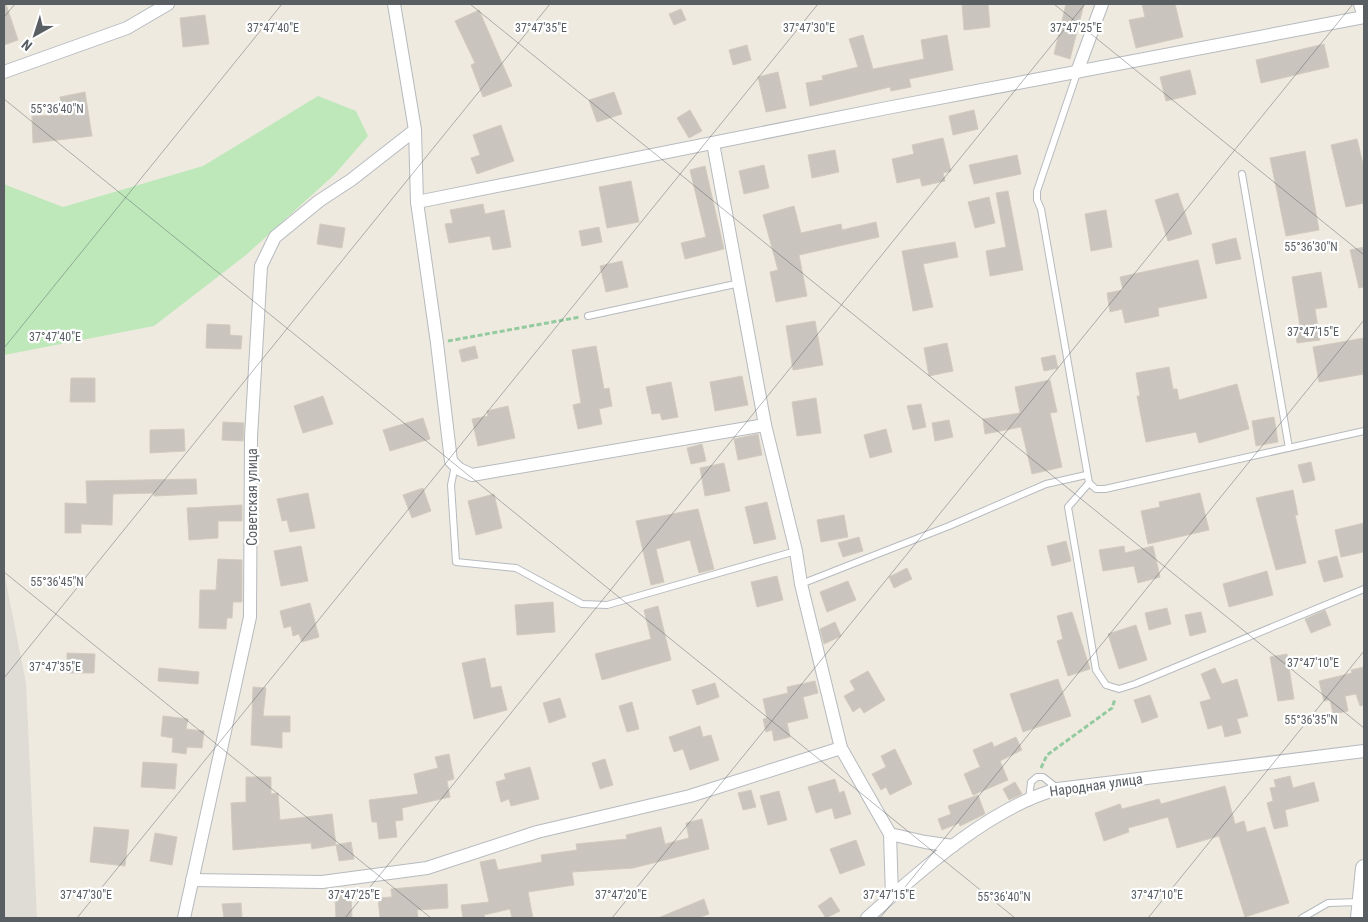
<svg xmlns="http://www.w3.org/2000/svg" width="1368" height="922" font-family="'Roboto Condensed',sans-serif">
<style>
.industrial{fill:#dedcd5}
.green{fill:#bee8ba}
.building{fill:#c9c4bd;stroke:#d3cbbe}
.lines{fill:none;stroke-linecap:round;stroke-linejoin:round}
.service-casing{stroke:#b6babf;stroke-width:8}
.minor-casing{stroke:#b6babf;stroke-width:14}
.tertiary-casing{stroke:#b6babf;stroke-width:18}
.path{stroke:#93ca9e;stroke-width:3;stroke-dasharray:5 2.5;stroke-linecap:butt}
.service{stroke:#fff;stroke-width:6}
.minor{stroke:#fff;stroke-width:12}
.tertiary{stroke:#fff;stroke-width:16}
.ticks{fill:none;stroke:#595e63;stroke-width:1;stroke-opacity:0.45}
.labels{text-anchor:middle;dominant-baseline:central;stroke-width:4.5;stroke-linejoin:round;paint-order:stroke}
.street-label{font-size:14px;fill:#595e63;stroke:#fff}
.ticks-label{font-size:12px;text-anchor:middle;fill:#595e63;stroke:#fff;stroke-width:4.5;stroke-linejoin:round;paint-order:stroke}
</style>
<rect width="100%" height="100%" fill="#eeeae0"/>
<path class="industrial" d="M4 572 26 683 37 918H4Z"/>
<path class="green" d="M318 96 356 111 368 136 335 174 246 255 154 326 4 355V181L6 185 63 207 203 166Z"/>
<g class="building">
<path d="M4 4H6L18 40 4 45Z"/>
<path d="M962 4H988L990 27 964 30Z"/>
<path d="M1066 4H1084L1070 59 1054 54Z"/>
<path d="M1142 4H1175L1183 37 1136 48 1129 20 1145 17Z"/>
<path d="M681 9 686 20 674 25 669 14Z"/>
<path d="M479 10 512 86 483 97 471 65 475 63 455 21Z"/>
<path d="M205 15 209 44 183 47 180 18Z"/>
<path d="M863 35 873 69 924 59 921 40 947 35 953 70 909 79 911 87 891 91 890 87 810 106 806 83 823 80 822 76 858 67 849 39Z"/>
<path d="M1324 44 1329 67 1261 83 1256 60Z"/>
<path d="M747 45 751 60 733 65 729 50Z"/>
<path d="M1190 70 1196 94 1166 101 1160 77Z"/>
<path d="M778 72 786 108 766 112 758 77Z"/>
<path d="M85 92 92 136 33 143 32 116 63 115 60 97Z"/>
<path d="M614 92 622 114 597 122 589 100Z"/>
<path d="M690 110 702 131 689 138 677 118Z"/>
<path d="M974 110 978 129 953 135 949 116Z"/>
<path d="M501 125 514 161 477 174 471 158 480 155 473 135Z"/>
<path d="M943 138 951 171 943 173 945 181 922 186 920 178 897 183 892 159 914 154 912 145Z"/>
<path d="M1357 139 1364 168V203L1346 207 1331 145Z"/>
<path d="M835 150 839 172 812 178 808 155Z"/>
<path d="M1305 151 1319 230 1286 236 1270 158Z"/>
<path d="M1017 155 1021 174 974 184 969 165Z"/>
<path d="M764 165 769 188 744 194 739 171Z"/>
<path d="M705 166 724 249 685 259 681 243 706 237 690 170Z"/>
<path d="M631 181 639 222 607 228 599 187Z"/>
<path d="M1008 191 1023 270 990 276 986 251 1006 247 996 193Z"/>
<path d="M1178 193 1192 234 1168 241 1155 200Z"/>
<path d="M989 197 995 223 975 228 968 202Z"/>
<path d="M483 204 485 214 504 210 511 247 493 250 490 236 449 243 445 224 453 223 450 210Z"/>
<path d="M794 206 801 233 841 224 842 230 876 222 879 237 799 255 807 296 776 302 770 272 778 270 763 215Z"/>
<path d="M1106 210 1112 247 1091 251 1085 214Z"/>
<path d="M320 224 345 228 342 248 317 244Z"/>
<path d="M599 227 602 242 582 246 579 231Z"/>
<path d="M1236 238 1241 259 1216 264 1212 244Z"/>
<path d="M955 242 958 257 923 264 933 307 913 311 902 251Z"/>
<path d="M1364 247V287L1359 288 1350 250Z"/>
<path d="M1198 260 1207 298 1158 308 1159 316 1125 323 1122 309 1110 312 1107 293 1123 290 1120 277Z"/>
<path d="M622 261 628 287 606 292 600 266Z"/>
<path d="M1321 272 1327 307 1315 309 1320 340 1297 343 1295 326H1300L1292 277Z"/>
<path d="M815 321 823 365 793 370 786 326Z"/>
<path d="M207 324 230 325V335L242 336 241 349 206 348Z"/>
<path d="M1364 338V374L1319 382 1313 347Z"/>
<path d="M947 343 953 371 929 376 924 348Z"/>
<path d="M475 346 478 358 462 362 459 350Z"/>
<path d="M596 346 604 389 609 388 612 406 599 409 602 424 578 429 573 405 581 403 572 350Z"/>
<path d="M1055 355 1058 368 1044 371 1041 358Z"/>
<path d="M1169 367 1173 389H1177L1179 400 1237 384 1249 429 1199 443 1196 432 1146 442 1137 396H1140L1136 373Z"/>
<path d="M742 376 748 405 715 411 710 382Z"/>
<path d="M71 378H95V402H70Z"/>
<path d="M1050 380 1057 412 1050 413 1062 467 1032 474 1021 427 985 434 983 419 1020 413 1015 387Z"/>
<path d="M671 382 678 417 662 420 660 413 652 414 646 387Z"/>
<path d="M323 396 333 424 303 433 294 406Z"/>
<path d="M816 398 821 433 797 436 792 402Z"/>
<path d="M921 404 926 427 913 430 907 406Z"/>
<path d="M508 406 515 438 478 446 472 419 488 416 487 411Z"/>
<path d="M1274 417 1278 442 1256 446 1252 421Z"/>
<path d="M423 418 430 439 390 451 383 430Z"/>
<path d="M949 420 953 437 935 441 932 423Z"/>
<path d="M223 422 244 423 243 441 222 440Z"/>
<path d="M184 429 185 451 150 453V430Z"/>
<path d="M886 429 892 452 870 458 864 435Z"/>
<path d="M758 434 762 455 738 460 734 439Z"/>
<path d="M702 444 706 461 691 464 687 448Z"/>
<path d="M1311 462 1315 480 1303 483 1298 465Z"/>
<path d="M724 463 730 491 705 496 700 468Z"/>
<path d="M196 479 197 494 154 496V493L113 494 112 525 81 524V533H65V503L87 504 86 481Z"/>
<path d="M423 488 431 511 412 518 403 495Z"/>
<path d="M1293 490 1298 515H1295L1306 563 1276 570 1256 498Z"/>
<path d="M308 493 315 528 290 532 287 520 282 521 277 499Z"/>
<path d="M1200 493 1209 530 1148 544 1141 511 1160 507 1159 502Z"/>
<path d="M494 494 502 528 476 535 468 501Z"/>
<path d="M767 502 776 539 754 544 745 507Z"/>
<path d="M242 505V521H218V538L189 540 187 508Z"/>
<path d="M698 509 714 569 699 573 690 540 656 549 664 582 651 585 636 521Z"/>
<path d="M844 515 848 537 821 542 817 520Z"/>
<path d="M1364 523V552L1341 557 1335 530Z"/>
<path d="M859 537 863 551 843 557 838 543Z"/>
<path d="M1066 541 1071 561 1052 566 1047 546Z"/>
<path d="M301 546 308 581 281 586 274 551Z"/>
<path d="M1124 546 1125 553 1153 546 1160 577 1138 583 1134 566 1103 571 1099 550Z"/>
<path d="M1337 556 1343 577 1324 582 1318 561Z"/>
<path d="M218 559 242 560V602H233L232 618H227L226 629 199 628 200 590H216Z"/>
<path d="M907 568 912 579 894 588 889 577Z"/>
<path d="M1267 571 1273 595 1229 607 1223 584Z"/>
<path d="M777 576 783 600 757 607 751 582Z"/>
<path d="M848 581 856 600 827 612 820 592Z"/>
<path d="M553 602 555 632 517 635 515 605Z"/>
<path d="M310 603 319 637 302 642 299 634 293 636 291 626 284 628 280 611Z"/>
<path d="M658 606 671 660 602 680 595 654 651 639 644 610Z"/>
<path d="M1167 608 1171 624 1149 630 1145 613Z"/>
<path d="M1325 610 1331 625 1311 633 1305 619Z"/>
<path d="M1072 612 1090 669 1068 676 1057 641 1063 639 1057 616Z"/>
<path d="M1201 612 1206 632 1190 636 1185 615Z"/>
<path d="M835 622 841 636 824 644 820 629Z"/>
<path d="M1136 625 1147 660 1119 669 1108 634Z"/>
<path d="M67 653 95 654 94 673H67Z"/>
<path d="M1287 654 1294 699 1278 701 1270 657Z"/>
<path d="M485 658 491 688 501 686 507 710 474 719 462 663Z"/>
<path d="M1364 667V705L1360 706 1356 694 1345 696 1348 711 1333 714 1330 700 1324 701 1319 681 1352 673 1351 670Z"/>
<path d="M159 668 199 672 198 684 158 681Z"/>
<path d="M1215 668 1222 684 1237 679 1248 716 1237 719 1241 733 1225 737 1222 725 1208 729 1200 702 1211 699 1201 674Z"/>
<path d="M868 671 885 700 864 713 860 707 853 712 844 696 855 690 850 681Z"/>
<path d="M1058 679 1071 716 1023 732 1010 694Z"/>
<path d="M815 681 818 693 803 697 808 718 787 723 790 737 774 741 772 730 766 732 763 719 767 718 763 699 788 693 787 687Z"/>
<path d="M715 683 719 697 697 705 692 690Z"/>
<path d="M253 687 266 688 263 716H290V732H282V748L251 745Z"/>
<path d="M1150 695 1158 717 1142 723 1134 700Z"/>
<path d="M560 698 566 717 549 723 543 703Z"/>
<path d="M632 702 639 729 627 732 619 706Z"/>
<path d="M163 716 188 719 186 729 204 731 202 748 187 747 186 754 172 752 173 738 161 736Z"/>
<path d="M700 726 703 737 711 735 719 760 690 770 683 749 674 752 669 737Z"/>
<path d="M1016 737 1022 750 1000 761 1008 780 973 795 964 774 980 767 973 750 992 742 994 747Z"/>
<path d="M895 749 912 784 890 795 886 787 881 790 872 774 886 767 881 756Z"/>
<path d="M449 754 454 779 447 781 450 797 402 808 403 820 395 821 397 837 379 839 377 822H372L369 800 418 794 414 774 438 768 435 757Z"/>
<path d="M605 759 613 785 600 789 592 763Z"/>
<path d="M143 762 177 764 175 789 141 787Z"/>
<path d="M530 767 539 799 511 806 509 799 501 802 496 782 506 779 504 774Z"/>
<path d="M1290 776 1293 788 1314 782 1319 801 1285 810 1288 826 1274 829 1267 803 1273 801 1270 788 1276 787 1274 780Z"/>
<path d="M246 777H271V794L278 793 280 820 332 814 336 845 351 842 354 859 339 861 336 845 312 849 311 843 233 850 231 803 246 802Z"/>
<path d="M835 779 839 793 844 791 851 814 835 819 832 808 816 813 808 787Z"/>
<path d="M1015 782 1022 794 1009 800 1003 789Z"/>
<path d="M1225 786 1235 824 1244 821 1247 832 1265 827 1289 903 1245 917 1219 836 1177 848 1168 817 1128 828 1129 832 1104 841 1095 813 1120 804 1122 809 1159 799 1161 804Z"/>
<path d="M751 790 756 807 743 810 738 793Z"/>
<path d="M779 791 787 820 768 825 760 796Z"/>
<path d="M978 795 985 814 960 826 959 823 942 830 938 819 951 814 948 806Z"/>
<path d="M702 819 709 849 633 868 572 872 574 885 528 892 533 918H512L510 909 484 915 485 918H463L461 905 489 902 480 862 495 859 498 870 542 862 541 855 577 850 576 844 627 839 626 835 661 827 665 844 689 838 686 823Z"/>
<path d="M94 827 129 830 125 866 90 862Z"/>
<path d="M155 833 177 837 172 865 150 861Z"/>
<path d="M856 840 865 865 840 874 830 849Z"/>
<path d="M447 884 448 908 417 910 418 918H380L378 898 392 897 391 889Z"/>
<path d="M351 895 352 918H336L335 896Z"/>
<path d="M831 897 840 911 826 918 818 906Z"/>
<path d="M704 899 709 914 698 918H658Z"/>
<path d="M241 903 242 918H224L222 904Z"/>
</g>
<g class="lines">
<defs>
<g id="service">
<path d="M1077 73 1037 191V200L1041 209 1089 483 1096 489H1105L1364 431"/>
<path d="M1242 174 1289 448"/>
<path d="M588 316 740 283"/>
<path d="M455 465 451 485 456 562 516 568 582 604 607 605 796 551"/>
<path d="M1089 483 1068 507 1096 670 1106 685 1119 689 1135 684 1364 589"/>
<path d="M801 584 949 526 1046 484 1086 475"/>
<path d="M1029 799 1031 782 1037 777H1043L1057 788"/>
<path d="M1302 918 1328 903 1360 902"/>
</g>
<g id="minor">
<path d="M4 72 127 28 168 4"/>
<path d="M1077 72 1102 4"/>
<path d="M415 130 417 202 437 343 451 461 459 469 472 475 765 425"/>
<path d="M713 143 765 425 796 551 801 584 841 748 890 834 892 896"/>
<path d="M417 202 887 108 1364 17"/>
<path d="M890 834 925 842 953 846"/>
<path d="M192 880 322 882 427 868 537 832 690 796 841 748"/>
<path d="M184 918 250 617 251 437 261 266 275 237 319 201 351 180 415 130 394 4"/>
<path d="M867 918C919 872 990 807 1058 789L1364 751"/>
</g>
<g id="tertiary">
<path d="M1362 4 1364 10"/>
<path d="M1359 918 1364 868"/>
</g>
</defs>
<use href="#service" class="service-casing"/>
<use href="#minor" class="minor-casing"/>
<use href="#tertiary" class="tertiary-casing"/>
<g class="path">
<path d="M448 341 580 317"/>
<path d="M1041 768 1047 755 1112 708 1115 699"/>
</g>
<use href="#service" class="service"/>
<use href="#minor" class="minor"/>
<use href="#tertiary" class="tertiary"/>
</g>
<path class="ticks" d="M470 4 1364 728M1054 4 1364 255M4 17 15 4M4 99 1015 918M4 348 282 4M4 572 431 918M4 678 550 4M77 918 818 4M345 918 1085 4M612 918 1353 4M880 918 1364 320M1148 918 1364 651"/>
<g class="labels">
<g class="street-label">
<text transform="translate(252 497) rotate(-90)">Советская улица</text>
<text transform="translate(1096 785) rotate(-8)">Народная улица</text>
</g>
</g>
<g class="ticks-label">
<text x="273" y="32">37°47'40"E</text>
<text x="541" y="32">37°47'35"E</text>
<text x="809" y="32">37°47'30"E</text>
<text x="1076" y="32">37°47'25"E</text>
<text x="57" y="113">55°36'40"N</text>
<text x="1311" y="251">55°36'30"N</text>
<text x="1313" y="336">37°47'15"E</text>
<text x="55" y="341">37°47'40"E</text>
<text x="57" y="586">55°36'45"N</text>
<text x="1313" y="667">37°47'10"E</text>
<text x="55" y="671">37°47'35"E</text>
<text x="1311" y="724">55°36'35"N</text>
<text x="86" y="899">37°47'30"E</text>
<text x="354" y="899">37°47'25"E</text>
<text x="621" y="899">37°47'20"E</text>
<text x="889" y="899">37°47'15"E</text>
<text x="1157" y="899">37°47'10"E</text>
<text x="1004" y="901">55°36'40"N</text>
</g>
<rect width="1368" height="922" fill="none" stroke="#595e63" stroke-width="10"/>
<g transform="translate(35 35) rotate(219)" stroke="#ffffff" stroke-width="4" paint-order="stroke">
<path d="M0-4L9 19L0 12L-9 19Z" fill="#595e63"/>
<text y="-8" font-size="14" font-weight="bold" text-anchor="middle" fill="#595e63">N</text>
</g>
</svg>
